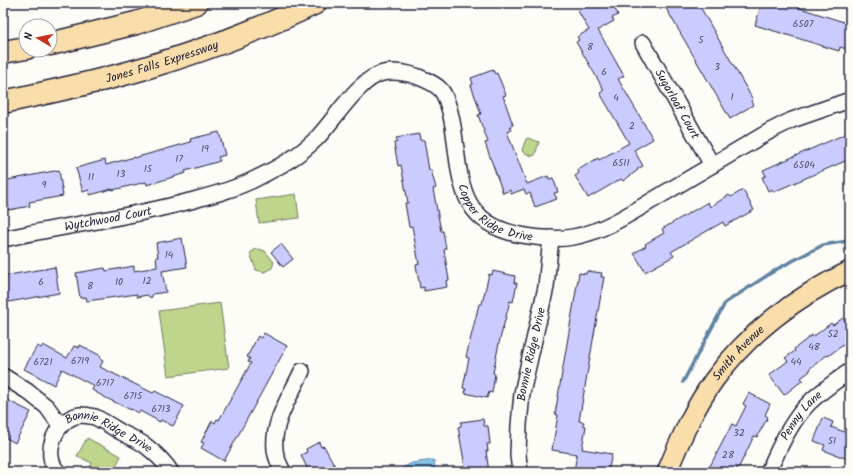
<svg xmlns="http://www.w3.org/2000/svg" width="853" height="475" font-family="Kalam,sans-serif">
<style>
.green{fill:#bed58c;stroke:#707c64}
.water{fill:#86c4e6;stroke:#5e83a2}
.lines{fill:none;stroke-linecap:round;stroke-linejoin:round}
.stream{stroke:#5e83a2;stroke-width:3.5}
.building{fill:#caccff;stroke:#22223b}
.minor-casing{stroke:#22223b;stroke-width:18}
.major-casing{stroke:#22223b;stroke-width:22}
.highway-casing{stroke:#22223b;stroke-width:25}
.minor{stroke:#fdfcf7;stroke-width:15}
.major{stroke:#f9ddab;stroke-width:19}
.highway{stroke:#f9ddab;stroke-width:22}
.labels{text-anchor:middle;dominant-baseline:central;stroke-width:3;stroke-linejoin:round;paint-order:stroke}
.number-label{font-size:10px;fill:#4c4c6c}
.street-label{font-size:12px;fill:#22223b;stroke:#fdfcf7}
</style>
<rect width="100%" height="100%" fill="#fdfcf7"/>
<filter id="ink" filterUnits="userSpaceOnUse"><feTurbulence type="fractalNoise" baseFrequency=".025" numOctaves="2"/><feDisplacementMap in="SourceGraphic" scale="8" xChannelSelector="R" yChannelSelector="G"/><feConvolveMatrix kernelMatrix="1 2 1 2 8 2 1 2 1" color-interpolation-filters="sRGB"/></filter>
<g filter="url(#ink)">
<g class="green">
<path d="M528 138 539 142 535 155 532 156 523 152 522 150 526 139Z"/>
<path d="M296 194 299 218 259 223 256 200Z"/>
<path d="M259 249 265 251 274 262 272 268 264 272 256 270 250 253 254 250Z"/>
<path d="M220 303 229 368 168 376 159 311Z"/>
<path d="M87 438 121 456 113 472H93L89 470 92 463 77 456Z"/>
</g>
<path class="water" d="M434 460 435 472H398V470L412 463Z"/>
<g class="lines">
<path class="stream" d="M683 382 725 303 777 269 823 245 848 241"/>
</g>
<g class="building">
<path d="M579 3H612L618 15 612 18 614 21 598 30 624 76 618 79 653 139 634 150 643 166 637 169 638 170 623 181 621 179 588 198 575 176 579 173 578 170 598 158 599 160 629 143 600 93 604 90 576 42 579 40 577 37 589 30 578 11 583 8Z"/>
<path d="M663 3H698L753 100 751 101 753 105 730 119Z"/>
<path d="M762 3H784L850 24V50L840 47 839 51 755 25Z"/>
<path d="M493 70 495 74 497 73 506 95 503 96 513 125 510 126 512 130 507 132 527 184 548 176 549 179 553 178 558 192 554 193 557 199 535 207 530 193 526 194 524 189 511 194 510 190 503 193 485 143 488 142 478 115 481 114 471 85 473 84 471 78Z"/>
<path d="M219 132 225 155 218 157 220 161 185 171 186 173 147 185 146 182 113 190 112 189 90 195 89 190 83 192 76 168 105 160 106 165 134 157V158L191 142 190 139Z"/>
<path d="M850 132V159L773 192 772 189 768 191 762 177 766 176 763 170Z"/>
<path d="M419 134 420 140H424L429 170H431L436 188 433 189 441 231H443L446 249 444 250 449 280 446 281 447 287 424 291V287L420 288 416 265 419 264 412 226 409 227 405 203H408L401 165 398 166 394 143 397 142 396 138Z"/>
<path d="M59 170 63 196 29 202 30 206 9 210 8 205 3 206V181Z"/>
<path d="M743 190 754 210 725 226 723 222 700 235 671 252 674 256 645 272 634 253 646 246 645 244 664 233 662 229 708 202 710 207 729 195 731 197Z"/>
<path d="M182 238 187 267 162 271 166 292 153 294 151 298 147 295 137 297V294L87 301 86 297 80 298 76 273 105 268 106 271 134 266V271L157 267 156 257H158L156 243Z"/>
<path d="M281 244 293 259 283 267 271 252Z"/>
<path d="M55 267 59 293 3 303V276Z"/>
<path d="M493 271 515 276 514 283H517L513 302 510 301 499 343 493 373 495 374 492 393 489 392 487 398 465 393 466 389 463 388 469 358 466 357 479 304H482L489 274 492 275Z"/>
<path d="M587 271 602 273 601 277H604L579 421 584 422 583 425 586 426 582 449 612 454 608 472H582L574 471 577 454 552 450 558 415 555 414 579 273 586 274Z"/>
<path d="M843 318 850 328V340L828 356 827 355 809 369 810 371 801 378 803 380 784 395 769 375 788 361 785 358 795 351 794 349 812 335 813 337 831 323 833 325Z"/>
<path d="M264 333 287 346 224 461 201 448 204 443 201 442 212 421 215 423 217 419 219 420 251 363 248 362 250 358 247 357 258 336 261 338Z"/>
<path d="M43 345 67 358 74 346 79 348 80 345 101 356 100 359 103 361 100 367 153 393 155 391 184 406 173 426 161 420 160 422 140 411 139 413 131 409V410L104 397 92 390 94 386 62 369 54 385 24 369 37 346 41 348Z"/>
<path d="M749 393 770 404 765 415 768 417 757 437 754 436 739 467H738L735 472H707L732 424 736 426 746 406 743 404Z"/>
<path d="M7 400 31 412 15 443 3 436V408Z"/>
<path d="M823 418 833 422 831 427 850 434V458L846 456 845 458 823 450 825 445 814 441Z"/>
<path d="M483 419 484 426H488L490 444H487L488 451H486L489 472H466L458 427 461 426V422Z"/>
<path d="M319 442 321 447 324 446 338 472H309L301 455 307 452 306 449Z"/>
</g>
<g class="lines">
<defs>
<g id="minor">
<path id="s1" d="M643 43 712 165"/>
<path id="s2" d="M3 239C65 225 128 218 190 201 212 195 236 189 257 178 279 167 299 156 316 139 334 121 359 78 383 73 393 71 406 73 416 76 424 79 435 83 441 90 448 99 451 115 453 126 461 179 457 223 521 235 538 238 556 240 573 237 604 232 636 210 663 194 699 173 734 152 770 131L792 120 850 100"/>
<path d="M3 376 27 391 47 407 60 425"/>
<path id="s3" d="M58 472C41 454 56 418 80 415 84 415 91 416 95 417 103 421 111 426 119 431 128 436 138 440 146 446 155 453 165 462 171 472"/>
<path d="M283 472C280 465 275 457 275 449 272 422 291 395 302 371"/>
<path id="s4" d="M520 472 518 455 519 425 522 393 546 287 551 238"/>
<path id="s5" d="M768 472C779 449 790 422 809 403 821 391 836 381 850 371"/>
</g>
<g id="major">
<path id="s6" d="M667 472C680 440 694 408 714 380 748 333 797 296 850 271"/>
</g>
<g id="highway">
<path d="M50 44 136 23 196 3"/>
<path d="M3 52 26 48"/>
<path id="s7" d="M3 102C50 92 99 82 145 68 202 51 262 29 315 3"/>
</g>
</defs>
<use href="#minor" class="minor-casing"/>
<use href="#major" class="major-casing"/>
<use href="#highway" class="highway-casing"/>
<use href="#minor" class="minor"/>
<use href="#major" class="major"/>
<use href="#highway" class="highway"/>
</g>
</g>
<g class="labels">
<g class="number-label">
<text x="803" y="24">6507</text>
<text x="701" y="40">5</text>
<text x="590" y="47">8</text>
<text x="717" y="67">3</text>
<text x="604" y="72">6</text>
<text x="732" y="97">1</text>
<text x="616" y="98">4</text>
<text x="632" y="126">2</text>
<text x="205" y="149">19</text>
<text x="179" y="159">17</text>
<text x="621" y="163">6511</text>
<text x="804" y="165">6504</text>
<text x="148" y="169">15</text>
<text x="121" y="174">13</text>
<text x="91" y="177">11</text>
<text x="44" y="185">9</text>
<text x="169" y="255">14</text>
<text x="147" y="281">12</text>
<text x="41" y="282">6</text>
<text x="119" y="282">10</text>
<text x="90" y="286">8</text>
<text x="833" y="334">52</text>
<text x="814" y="347">48</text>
<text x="80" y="361">6719</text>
<text x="43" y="362">6721</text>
<text x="796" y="362">44</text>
<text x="105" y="383">6717</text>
<text x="133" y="396">6715</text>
<text x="161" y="409">6713</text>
<text x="739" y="433">32</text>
<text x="832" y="441">51</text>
<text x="728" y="455">28</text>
</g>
<g class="street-label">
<text stroke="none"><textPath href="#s7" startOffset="164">Jones Falls Expressway</textPath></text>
<text stroke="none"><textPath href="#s1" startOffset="70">Sugarloaf Court</textPath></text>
<text stroke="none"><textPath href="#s2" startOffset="635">Copper Ridge Drive</textPath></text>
<text stroke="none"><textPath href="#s2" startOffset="107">Wytchwood Court</textPath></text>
<text stroke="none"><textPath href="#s6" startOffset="140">Smith Avenue</textPath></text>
<text stroke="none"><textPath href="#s4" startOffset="119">Bonnie Ridge Drive</textPath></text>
<text stroke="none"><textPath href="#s5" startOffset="66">Penny Lane</textPath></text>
<text stroke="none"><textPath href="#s3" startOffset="105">Bonnie Ridge Drive</textPath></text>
</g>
</g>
<rect width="853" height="475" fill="none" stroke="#fdfcf7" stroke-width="16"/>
<rect x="8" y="8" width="837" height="459" fill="none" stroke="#22223b" stroke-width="1.5" filter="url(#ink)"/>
<g transform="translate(38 38) rotate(280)"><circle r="19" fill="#fdfcf7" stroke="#a5a5ac"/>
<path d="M0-3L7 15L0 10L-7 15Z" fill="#c8321e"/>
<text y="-6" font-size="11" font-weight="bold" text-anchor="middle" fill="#22223b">N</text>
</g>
</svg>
